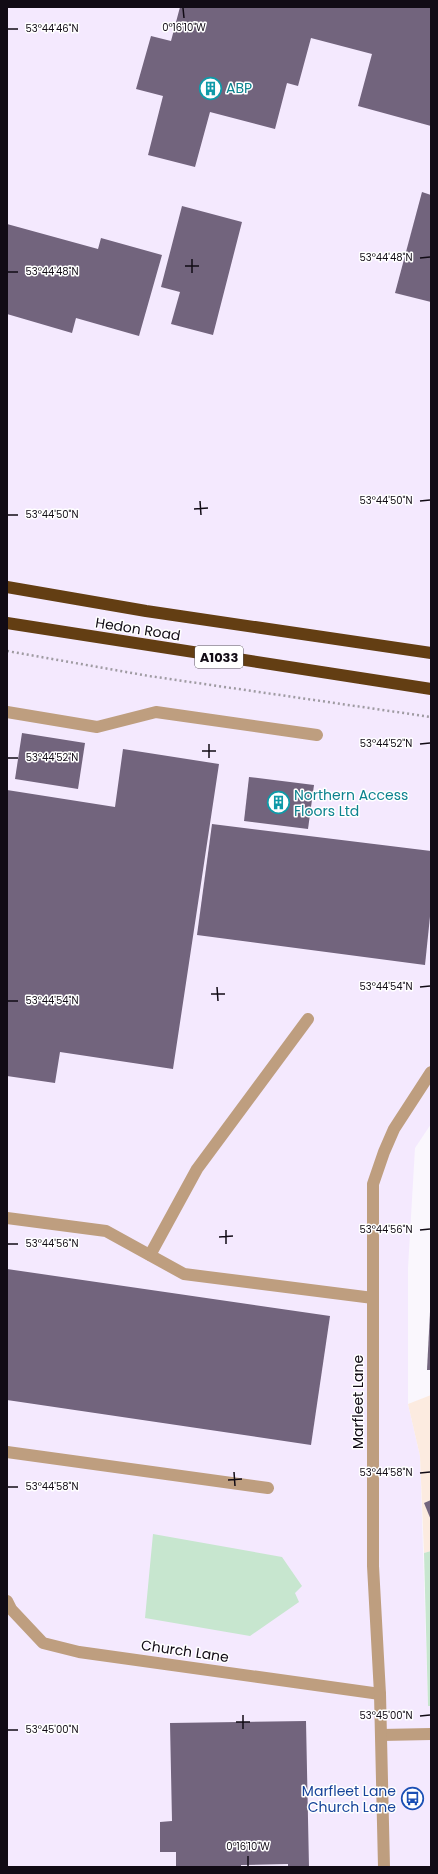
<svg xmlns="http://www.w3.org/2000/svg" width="438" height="1874" font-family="Poppins,sans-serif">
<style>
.built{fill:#f4e9fe}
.education{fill:#fcebe0}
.green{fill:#c7e6cf}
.building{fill:#72647d}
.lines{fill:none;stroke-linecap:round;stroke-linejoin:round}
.path{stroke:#9f9ba2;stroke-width:2.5;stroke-dasharray:2 3;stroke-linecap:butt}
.minor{stroke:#be9e7f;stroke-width:12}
.highway{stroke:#633e13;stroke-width:12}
.ticks{fill:none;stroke:#110b15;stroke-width:1.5}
.labels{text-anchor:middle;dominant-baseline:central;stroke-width:3;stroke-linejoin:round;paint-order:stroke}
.shield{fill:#fff;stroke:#58545b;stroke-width:1}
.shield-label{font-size:13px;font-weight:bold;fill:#110b15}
.culture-label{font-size:14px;fill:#0d838f;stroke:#fff;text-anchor:start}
.street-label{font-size:14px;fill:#110b15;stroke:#fff}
.transit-label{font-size:14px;fill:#164399;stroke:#fff;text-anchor:end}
.ticks-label{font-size:10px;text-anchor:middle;fill:#110b15;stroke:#fff;stroke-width:3;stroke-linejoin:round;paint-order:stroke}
</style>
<rect width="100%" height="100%" fill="#faf7fd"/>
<path class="built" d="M7 7H431V1124L415 1148 408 1268V1404L420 1456 428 1706H431V1867H7Z"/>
<path class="education" d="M431 1395V1551L424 1553 420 1456 408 1404Z"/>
<g class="green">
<path d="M153 1534 282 1557 302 1586 295 1593 299 1602 250 1636 145 1618Z"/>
<path d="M431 1551V1706H428L424 1553Z"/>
</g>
<g class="building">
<path d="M180 7H431V126L358 106 372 54 311 38 298 86 287 83 275 129 210 112 195 167 148 155 163 96 136 89 151 36 171 41Z"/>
<path d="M422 192 431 195V302L395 293Z"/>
<path d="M182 206 242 222 213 335 171 324 180 292 161 287Z"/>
<path d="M7 224 98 249 101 238 162 255 139 336 76 318 72 333 7 314Z"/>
<path d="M22 733 85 743 78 789 15 779Z"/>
<path d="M123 749 219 764 173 1069 60 1052 55 1083 7 1076V790L115 807Z"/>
<path d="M249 777 314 785 308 829 244 821Z"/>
<path d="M212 824 431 851V907L425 965 197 935Z"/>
<path d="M7 1269 330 1316 311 1445 7 1400Z"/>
<path d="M430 1312H431V1370H427Z"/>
<path d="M431 1500V1520L424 1503Z"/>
<path d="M306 1721 309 1867H288V1864L241 1865V1867H176V1852H160V1822L172 1821 170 1723Z"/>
</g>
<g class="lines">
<path class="path" d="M7 651 149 676 431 717"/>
<g class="minor">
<path d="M7 712 97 727 156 712 317 735"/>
<path d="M7 1218 106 1231 184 1274 373 1298"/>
<path d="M150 1255 197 1169 308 1019"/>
<path d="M7 1452 268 1488"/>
<path d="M7 1601 11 1609 43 1643 79 1652 380 1694"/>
<path d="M381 1735 431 1734"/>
<path d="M384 1867 380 1694 373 1566V1184L384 1152 394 1129 431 1072"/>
</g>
<g class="highway">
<path d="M7 587 146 611 431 653"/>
<path d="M7 623 431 689"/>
</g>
</g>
<path class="ticks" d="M183 8 184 18M8 29H18M420 258 430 257M192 259V273M185 266H199M8 272H18M200 501 201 515M420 501 430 500M194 509 208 508M8 515H18M209 744V758M420 744 430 743M202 751H216M8 758H18M217 987 218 1001M420 987 430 986M211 994H225M8 1001H18M226 1230V1244M420 1230 430 1229M219 1237 233 1236M8 1244H18M234 1472 235 1486M420 1473 430 1472M228 1480 242 1479M8 1487H18M243 1715V1729M420 1716 430 1715M236 1722H250M8 1730H18M248 1856V1866"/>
<defs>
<symbol id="building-ring" viewBox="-11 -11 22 22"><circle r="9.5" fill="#fff" stroke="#0f9aa8" stroke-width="1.5"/><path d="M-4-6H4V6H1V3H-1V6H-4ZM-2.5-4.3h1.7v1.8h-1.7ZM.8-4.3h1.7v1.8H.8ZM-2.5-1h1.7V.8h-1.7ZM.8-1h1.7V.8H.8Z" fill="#0f9aa8"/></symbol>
<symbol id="bus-ring" viewBox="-11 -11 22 22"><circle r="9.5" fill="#fff" stroke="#1a4fb4" stroke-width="1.5"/><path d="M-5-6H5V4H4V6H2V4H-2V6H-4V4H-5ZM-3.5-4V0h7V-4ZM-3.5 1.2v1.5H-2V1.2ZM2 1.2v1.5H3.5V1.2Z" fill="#1a4fb4"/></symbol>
</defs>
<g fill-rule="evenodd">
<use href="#building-ring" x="198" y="76" width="25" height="25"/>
<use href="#building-ring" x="266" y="790" width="25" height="25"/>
<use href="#bus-ring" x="400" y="1786" width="25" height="25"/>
</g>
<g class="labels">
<rect class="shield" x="195" y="646" width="48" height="22" rx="3"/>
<g class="shield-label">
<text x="219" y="657">A1033</text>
</g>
<g class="culture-label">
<text x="226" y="88">ABP</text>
<text x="294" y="795">Northern Access<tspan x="294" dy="16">Floors Ltd</tspan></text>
</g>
<g class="street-label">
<text transform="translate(138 629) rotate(9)">Hedon Road</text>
<text transform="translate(358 1402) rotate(-90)">Marfleet Lane</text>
<text transform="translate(185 1651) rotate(8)">Church Lane</text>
</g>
<g class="transit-label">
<text x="396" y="1791">Marfleet Lane<tspan x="396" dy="16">Church Lane</tspan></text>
</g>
</g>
<g class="ticks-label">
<text x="184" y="31">0°16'10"W</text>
<text x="52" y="32">53°44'46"N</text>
<text x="386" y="261">53°44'48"N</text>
<text x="52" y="275">53°44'48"N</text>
<text x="386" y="504">53°44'50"N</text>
<text x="52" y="518">53°44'50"N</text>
<text x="386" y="747">53°44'52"N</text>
<text x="52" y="761">53°44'52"N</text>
<text x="386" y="990">53°44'54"N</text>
<text x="52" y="1004">53°44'54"N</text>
<text x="386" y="1233">53°44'56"N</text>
<text x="52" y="1247">53°44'56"N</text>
<text x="386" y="1476">53°44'58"N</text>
<text x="52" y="1490">53°44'58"N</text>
<text x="386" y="1719">53°45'00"N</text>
<text x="52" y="1733">53°45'00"N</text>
<text x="248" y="1850">0°16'10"W</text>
</g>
<rect width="438" height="1874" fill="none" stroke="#110b15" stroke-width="16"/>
</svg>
